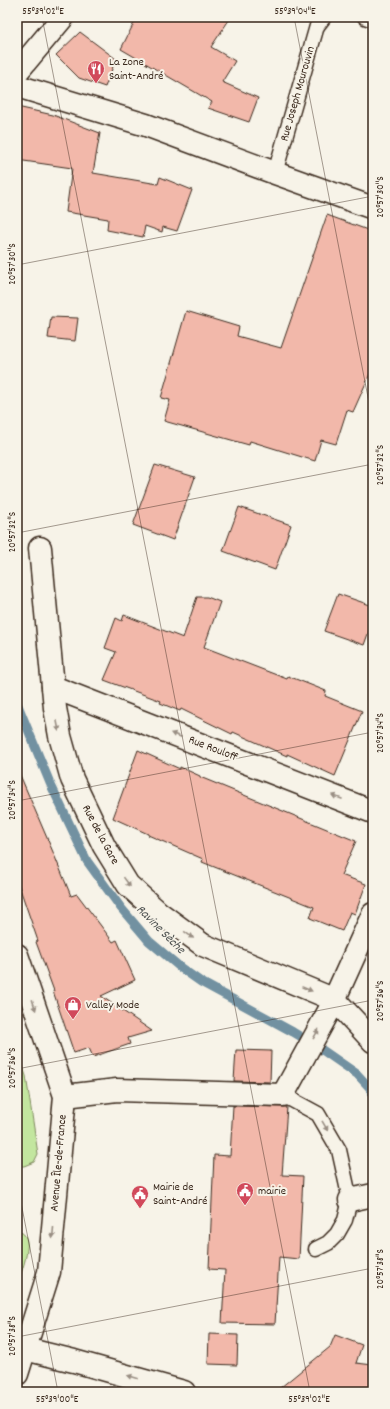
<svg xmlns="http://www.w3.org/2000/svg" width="390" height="1409" font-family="Dekko,sans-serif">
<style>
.green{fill:#c3e69f;stroke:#7f885e}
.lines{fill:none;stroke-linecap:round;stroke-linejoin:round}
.stream{stroke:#7291a1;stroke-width:9}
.building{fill:#f2b8aa;stroke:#3b2a1e}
.lane-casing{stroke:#3b2a1e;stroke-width:17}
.street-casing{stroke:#3b2a1e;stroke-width:25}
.secondary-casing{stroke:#3b2a1e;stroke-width:25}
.lane{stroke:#f7f3e8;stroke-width:14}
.street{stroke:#f7f3e8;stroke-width:22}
.secondary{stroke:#f7f3e8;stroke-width:22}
.oneway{fill:#998e83}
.ticks{fill:none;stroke:#3b2a1e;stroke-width:1;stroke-opacity:0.45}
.labels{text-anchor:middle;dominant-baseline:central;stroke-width:4;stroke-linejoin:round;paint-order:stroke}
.poi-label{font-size:12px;fill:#3b2a1e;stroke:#f7f3e8;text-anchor:start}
.street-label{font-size:12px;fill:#3b2a1e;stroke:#f7f3e8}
.water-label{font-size:13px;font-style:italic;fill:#525554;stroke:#f7f3e8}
.neatline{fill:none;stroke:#3b2a1e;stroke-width:1.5}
.ticks-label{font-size:10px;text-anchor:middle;fill:#3b2a1e}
</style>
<rect width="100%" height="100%" fill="#f7f3e8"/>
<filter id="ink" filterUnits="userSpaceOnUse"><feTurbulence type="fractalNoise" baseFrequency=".025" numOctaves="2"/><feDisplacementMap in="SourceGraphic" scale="8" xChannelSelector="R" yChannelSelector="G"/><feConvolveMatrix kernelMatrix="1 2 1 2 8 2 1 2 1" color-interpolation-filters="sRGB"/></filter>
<g filter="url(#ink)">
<g class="green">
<path d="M17 1048 26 1076 38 1154 34 1162 24 1166H17Z"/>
<path d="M17 1231C38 1234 21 1272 17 1285Z"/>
</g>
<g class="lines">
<path class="stream" d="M17 703 50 783 87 861 121 908 149 941 181 968 201 982 293 1032 318 1047 357 1074 370 1088 373 1095"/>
</g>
<g class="building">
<path d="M137 17H231L211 47 235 61 222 82 258 98 249 122 208 108 212 102 121 49Z"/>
<path d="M80 32 116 59 105 87 79 78 56 55Z"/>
<path d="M17 107 53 115 100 133 93 173 158 184 160 177 192 190 177 231 163 227 162 232 145 226 143 237 107 230 108 219 66 212 72 168 17 160Z"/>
<path d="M327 215 373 232V367L353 412 347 410 336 444 321 440 315 461 250 441 249 445 164 421 170 400 161 398 186 311 239 327 237 336 281 348Z"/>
<path d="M51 317 78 318 75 341 48 338Z"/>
<path d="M155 465 195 477 173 540 133 525Z"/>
<path d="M239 507 291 525 275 570 223 551Z"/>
<path d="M338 594 373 606V620L364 645 324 631Z"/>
<path d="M197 597H207L220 602 204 647 287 679 288 676 326 691 325 696 362 711 335 776 287 754V756L233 732 232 734 181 709 180 711 160 703 161 701 104 680 116 652 105 648 116 618 122 621 124 615 183 638Z"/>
<path d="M138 750 180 769V767L200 776V777L356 841 341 875 366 884 355 914 350 912 342 931 310 918 314 907 202 862 203 859 148 835V834L113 818Z"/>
<path d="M17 768 53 852 71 896 77 894 113 942 117 940 135 980 101 996 152 1031 128 1038 130 1044 93 1057 89 1048 74 1053 53 991H54L36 942 38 941 17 880Z"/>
<path d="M236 1050 271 1051 270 1082 234 1081Z"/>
<path d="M233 1106 287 1107 282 1175 303 1176 299 1259 279 1257 275 1324 222 1323 225 1270 209 1269 214 1155 230 1156Z"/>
<path d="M209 1334 238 1335 237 1365 208 1364Z"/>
<path d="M335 1335 362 1345 356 1363 373 1365V1392H275L330 1347Z"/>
</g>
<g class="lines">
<defs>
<g id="lane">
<path d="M365 17 373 20"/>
<path d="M275 173 317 26 324 17"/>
<path d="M283 1095 318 1114 339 1150 350 1200 345 1220 337 1234 328 1243 316 1249"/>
</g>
<g id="street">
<path d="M40 548 55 708 60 736 72 779 104 846 128 885 158 912 203 945 335 1000 373 1041"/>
<path d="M53 687 373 812"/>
<path d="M65 1096 117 1090 283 1095 330 1009 373 914"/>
<path d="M350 1200 373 1195"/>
</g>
<g id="secondary">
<path d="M17 72 63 17"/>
<path d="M17 86 146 125 275 173 373 208"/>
<path d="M17 955 65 1096 49 1272 17 1374"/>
<path d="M25 1349 74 1361 184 1392"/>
</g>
</defs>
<use href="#lane" class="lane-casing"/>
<use href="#street" class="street-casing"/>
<use href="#secondary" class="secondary-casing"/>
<use href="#lane" class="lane"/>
<use href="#street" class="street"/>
<use href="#secondary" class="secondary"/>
</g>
<defs><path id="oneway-solid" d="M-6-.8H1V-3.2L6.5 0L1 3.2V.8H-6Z"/></defs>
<g class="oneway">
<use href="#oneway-solid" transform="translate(58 726) rotate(79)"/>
<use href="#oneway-solid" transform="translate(176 735) rotate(-159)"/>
<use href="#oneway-solid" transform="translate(337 797) rotate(-159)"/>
<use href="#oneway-solid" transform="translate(127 882) rotate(54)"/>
<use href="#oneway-solid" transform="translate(189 935) rotate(36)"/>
<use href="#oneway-solid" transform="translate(307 989) rotate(23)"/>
<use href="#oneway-solid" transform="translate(34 1005) rotate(72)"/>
<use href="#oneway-solid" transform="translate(316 1034) rotate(-60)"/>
<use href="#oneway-solid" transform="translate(325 1126) rotate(60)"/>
<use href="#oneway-solid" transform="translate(53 1233) rotate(95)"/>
<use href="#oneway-solid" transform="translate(133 1377) rotate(-164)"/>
</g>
</g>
<path class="ticks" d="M42 17 310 1392M294 17 373 423M17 265 373 196M17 533 373 464M17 801 373 732M17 1069 373 1000M17 1182 58 1392M17 1337 373 1268"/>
<defs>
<symbol id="restaurant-pin" viewBox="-11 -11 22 30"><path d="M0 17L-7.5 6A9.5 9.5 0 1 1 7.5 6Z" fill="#d1495b" stroke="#f7f3e8"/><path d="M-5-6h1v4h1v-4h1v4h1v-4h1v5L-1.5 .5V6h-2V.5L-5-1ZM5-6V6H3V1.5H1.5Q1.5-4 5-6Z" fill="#fff"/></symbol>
<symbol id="shop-pin" viewBox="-11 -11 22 30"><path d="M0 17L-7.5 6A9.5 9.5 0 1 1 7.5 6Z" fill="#d1495b" stroke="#f7f3e8"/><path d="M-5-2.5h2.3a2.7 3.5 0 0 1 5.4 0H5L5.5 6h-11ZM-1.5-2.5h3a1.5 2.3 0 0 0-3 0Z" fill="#fff"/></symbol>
<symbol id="civic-pin" viewBox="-11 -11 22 30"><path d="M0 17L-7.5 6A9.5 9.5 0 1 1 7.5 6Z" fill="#d1495b" stroke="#f7f3e8"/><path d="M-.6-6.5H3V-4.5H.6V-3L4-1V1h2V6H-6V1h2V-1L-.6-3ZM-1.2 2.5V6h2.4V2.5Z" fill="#fff"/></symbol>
</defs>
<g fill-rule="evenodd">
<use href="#restaurant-pin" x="86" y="59" width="20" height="27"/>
<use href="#shop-pin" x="63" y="995" width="20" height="27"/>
<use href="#civic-pin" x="235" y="1181" width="20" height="27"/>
<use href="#civic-pin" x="130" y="1184" width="20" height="27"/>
</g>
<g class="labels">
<g class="poi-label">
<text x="109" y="62">La Zone<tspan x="109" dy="14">Saint-André</tspan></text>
<text x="86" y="1005">Valley Mode</text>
<text x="153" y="1187">Mairie de<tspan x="153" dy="14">Saint-André</tspan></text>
<text x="258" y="1191">mairie</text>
</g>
<g class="street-label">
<text transform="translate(298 94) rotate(-74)">Rue Joseph Mourouvin</text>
<text transform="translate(213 749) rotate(21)">Rue Rouloff</text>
<text transform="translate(100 835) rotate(62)">Rue de la Gare</text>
<text transform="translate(59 1163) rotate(-85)">Avenue Île-de-France</text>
</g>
<g class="water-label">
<text transform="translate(160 930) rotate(45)">Ravine Sèche</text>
</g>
</g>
<rect width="390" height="1409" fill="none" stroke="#f7f3e8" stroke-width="44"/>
<rect x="22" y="22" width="346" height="1365" class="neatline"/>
<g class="ticks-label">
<text x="43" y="14">55°39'02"E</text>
<text x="295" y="14">55°39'04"E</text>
<text transform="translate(379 197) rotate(-90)" y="4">20°57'30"S</text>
<text transform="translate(11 264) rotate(-90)" y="4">20°57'30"S</text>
<text transform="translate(379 465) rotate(-90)" y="4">20°57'32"S</text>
<text transform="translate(11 532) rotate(-90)" y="4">20°57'32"S</text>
<text transform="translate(379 733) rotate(-90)" y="4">20°57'34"S</text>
<text transform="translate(11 800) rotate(-90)" y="4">20°57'34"S</text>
<text transform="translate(379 1001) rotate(-90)" y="4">20°57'36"S</text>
<text transform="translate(11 1068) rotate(-90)" y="4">20°57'36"S</text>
<text transform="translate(379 1269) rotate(-90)" y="4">20°57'38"S</text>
<text transform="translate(11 1336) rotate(-90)" y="4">20°57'38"S</text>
<text x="57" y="1402">55°39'00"E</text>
<text x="309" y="1402">55°39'02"E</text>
</g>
</svg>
